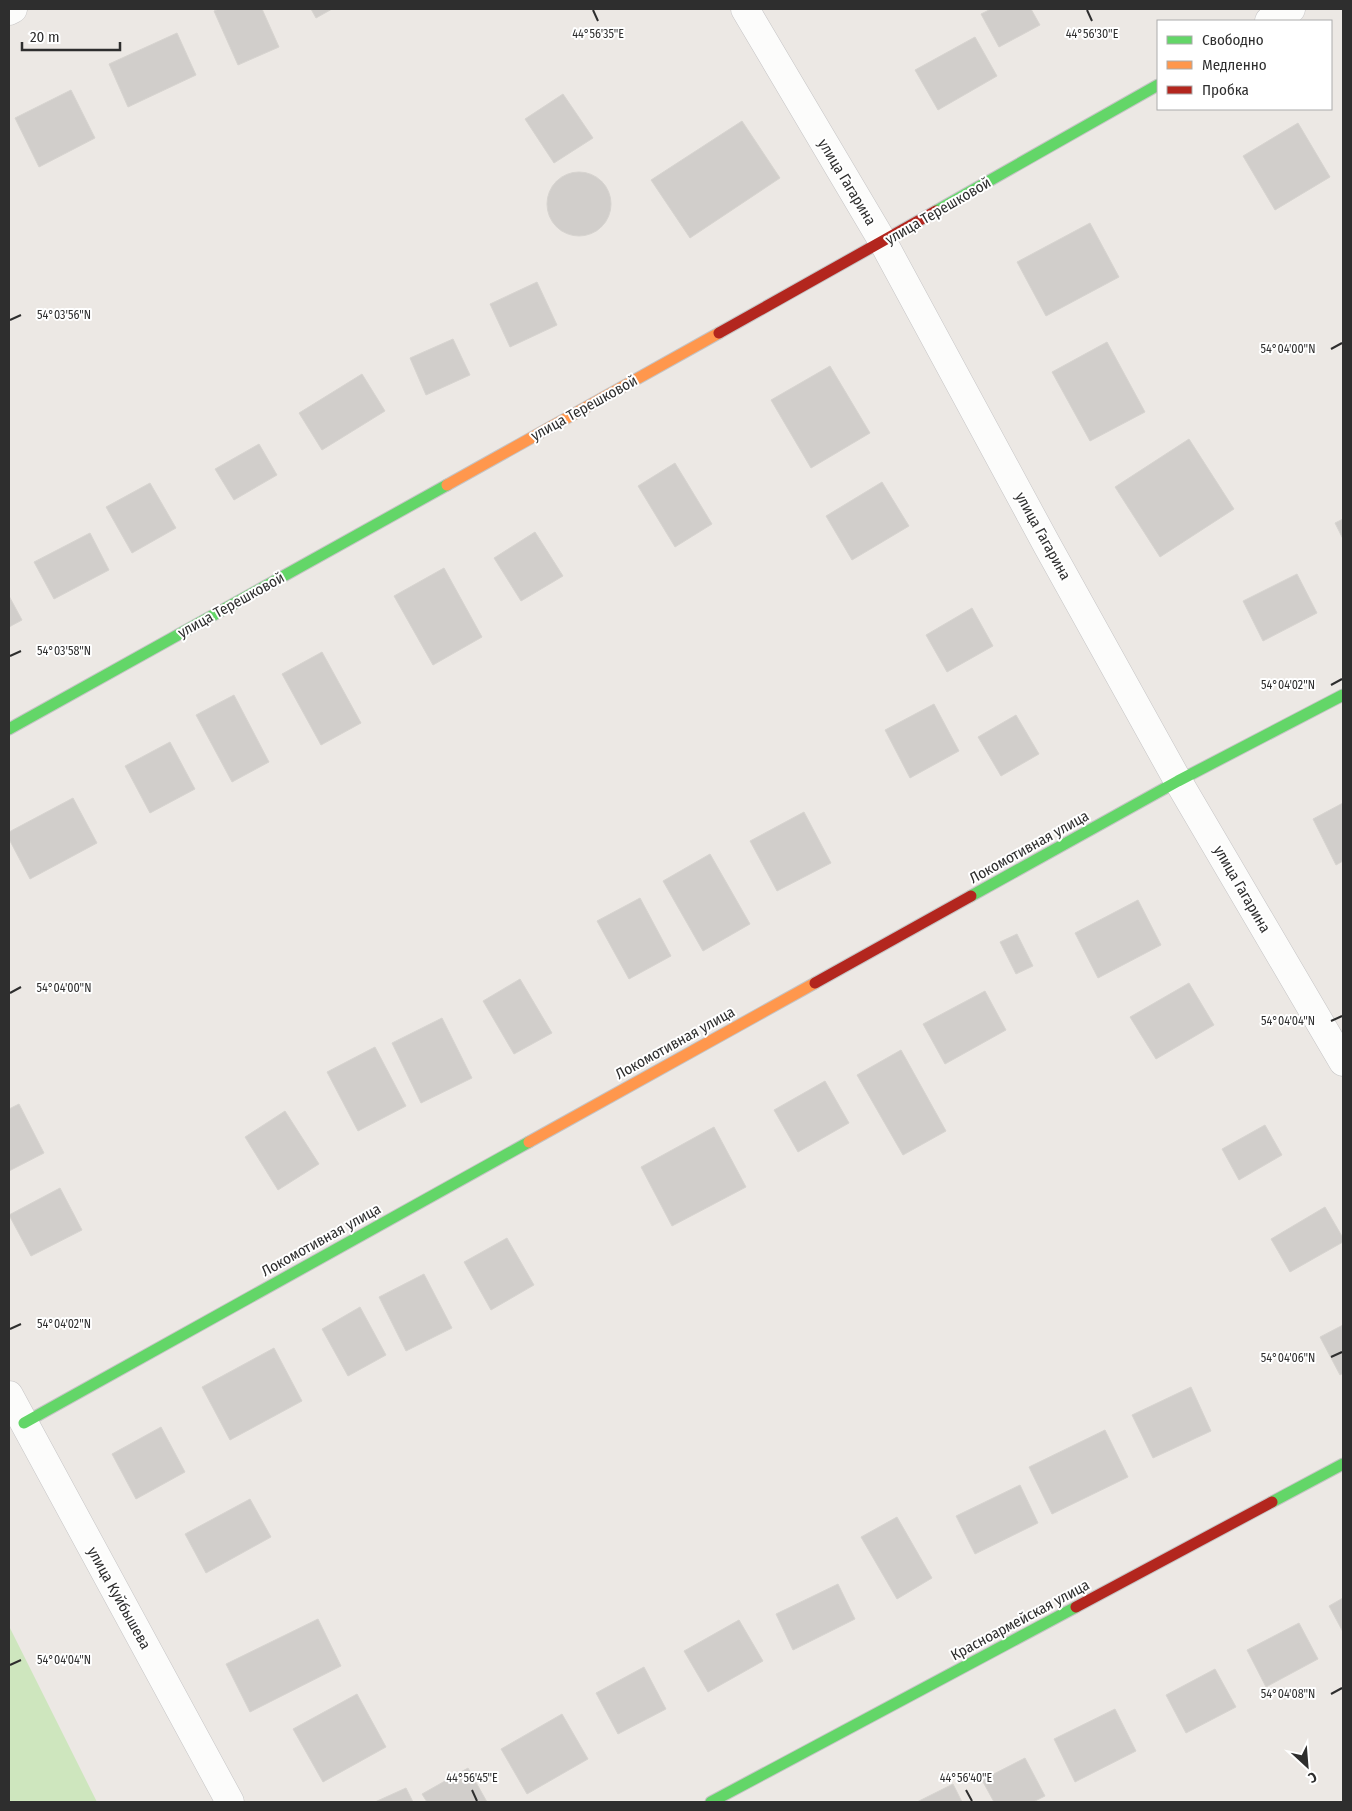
<svg xmlns="http://www.w3.org/2000/svg" width="1352" height="1811" font-family="'Fira Sans Condensed',sans-serif">
<style>
.green{fill:#cee6be}
.building{fill:#d1cecb;stroke:#d7d4d0}
.lines{fill:none;stroke-linecap:round;stroke-linejoin:round}
.street-casing{stroke:#c5c4c5;stroke-width:29}
.fast-casing{stroke:#c5c4c5;stroke-width:13}
.slow-casing{stroke:#c5c4c5;stroke-width:13}
.jam-casing{stroke:#c5c4c5;stroke-width:13}
.street{stroke:#fcfcfb;stroke-width:28}
.fast{stroke:#63d668;stroke-width:11}
.slow{stroke:#ff974d;stroke-width:11}
.jam{stroke:#b3261e;stroke-width:11}
.ticks{fill:none;stroke:#2e2e2e;stroke-width:2}
.labels{text-anchor:middle;dominant-baseline:central;stroke-width:4;stroke-linejoin:round;paint-order:stroke}
.street-label{font-size:15px;fill:#2e2e2e;stroke:#fff}
.ticks-label{font-size:12px;text-anchor:middle;fill:#2e2e2e;stroke:#fff;stroke-width:4;stroke-linejoin:round;paint-order:stroke}
</style>
<rect width="100%" height="100%" fill="#ece8e4"/>
<path class="green" d="M9 1626 97 1802H9Z"/>
<g class="building">
<path d="M219 9H262L279 47 238 65 214 11Z"/>
<path d="M311 9H332L316 18Z"/>
<path d="M991 9H1031L1040 25 999 47 981 14Z"/>
<path d="M177 33 196 75 128 107 109 64Z"/>
<path d="M975 37 997 76 938 110 915 70Z"/>
<path d="M71 90 95 138 39 167 15 118Z"/>
<path d="M563 94 593 138 554 163 525 119Z"/>
<path d="M742 121 780 178 690 238 651 180Z"/>
<path d="M1298 123 1330 177 1275 210 1243 156Z"/>
<circle cx="579" cy="204" r="32"/>
<path d="M1090 223 1119 277 1046 316 1017 262Z"/>
<path d="M537 282 557 325 510 347 490 304Z"/>
<path d="M453 339 470 375 426 395 410 358Z"/>
<path d="M1107 342 1145 412 1090 441 1052 372Z"/>
<path d="M830 366 870 433 811 468 771 400Z"/>
<path d="M362 374 385 411 322 450 299 413Z"/>
<path d="M1189 439 1234 509 1160 557 1115 487Z"/>
<path d="M259 444 277 475 234 500 215 469Z"/>
<path d="M675 463 712 524 675 547 638 486Z"/>
<path d="M882 482 909 526 852 560 826 516Z"/>
<path d="M150 483 176 528 132 553 106 507Z"/>
<path d="M1343 519V539L1335 523Z"/>
<path d="M535 532 563 576 521 601 494 558Z"/>
<path d="M90 533 109 570 54 599 34 562Z"/>
<path d="M444 568 482 637 433 665 394 596Z"/>
<path d="M1297 574 1317 613 1263 641 1243 601Z"/>
<path d="M9 596 22 620 9 627Z"/>
<path d="M972 608 993 646 947 672 926 635Z"/>
<path d="M322 652 361 723 321 745 282 674Z"/>
<path d="M234 695 269 762 232 782 196 715Z"/>
<path d="M934 704 959 751 910 778 885 730Z"/>
<path d="M1016 715 1039 754 1001 776 978 737Z"/>
<path d="M170 742 195 789 150 813 125 766Z"/>
<path d="M73 798 97 843 30 879 9 839V832Z"/>
<path d="M1343 803V861L1336 865 1313 819Z"/>
<path d="M804 812 831 863 777 891 750 841Z"/>
<path d="M710 854 750 924 703 951 663 881Z"/>
<path d="M640 898 671 956 629 979 597 921Z"/>
<path d="M1138 900 1161 945 1098 978 1075 933Z"/>
<path d="M1017 934 1033 966 1016 974 1000 942Z"/>
<path d="M520 979 552 1033 514 1054 483 1001Z"/>
<path d="M1189 983 1214 1025 1156 1059 1130 1017Z"/>
<path d="M985 991 1006 1030 945 1064 923 1024Z"/>
<path d="M442 1018 472 1078 421 1103 392 1043Z"/>
<path d="M375 1047 406 1106 358 1131 327 1072Z"/>
<path d="M901 1050 946 1131 903 1155 857 1075Z"/>
<path d="M825 1081 849 1123 798 1152 774 1110Z"/>
<path d="M19 1104 44 1153 9 1171V1109Z"/>
<path d="M285 1111 319 1164 278 1190 245 1137Z"/>
<path d="M1265 1125 1282 1155 1239 1180 1222 1149Z"/>
<path d="M714 1127 746 1187 672 1226 641 1167Z"/>
<path d="M60 1188 82 1230 31 1256 9 1215Z"/>
<path d="M1325 1207 1343 1238V1242L1290 1272 1271 1239Z"/>
<path d="M507 1238 534 1285 491 1310 464 1262Z"/>
<path d="M424 1274 452 1328 406 1351 379 1297Z"/>
<path d="M360 1307 386 1355 348 1376 322 1329Z"/>
<path d="M1343 1325V1373L1340 1375 1320 1337Z"/>
<path d="M274 1348 302 1401 230 1440 202 1387Z"/>
<path d="M1191 1387 1211 1431 1153 1458 1132 1415Z"/>
<path d="M161 1427 185 1472 136 1499 112 1454Z"/>
<path d="M1105 1430 1128 1477 1052 1514 1029 1467Z"/>
<path d="M1020 1485 1038 1523 975 1554 956 1516Z"/>
<path d="M250 1499 271 1537 206 1573 185 1534Z"/>
<path d="M897 1517 932 1578 897 1599 861 1537Z"/>
<path d="M838 1584 855 1619 793 1650 776 1614Z"/>
<path d="M1343 1598V1632L1329 1606Z"/>
<path d="M318 1619 341 1666 250 1712 226 1664Z"/>
<path d="M739 1620 763 1661 708 1692 684 1651Z"/>
<path d="M1299 1623 1318 1659 1266 1687 1247 1650Z"/>
<path d="M644 1667 666 1709 618 1734 596 1693Z"/>
<path d="M1215 1669 1236 1707 1186 1733 1166 1695Z"/>
<path d="M357 1694 386 1747 323 1782 293 1729Z"/>
<path d="M1115 1709 1136 1751 1075 1782 1054 1739Z"/>
<path d="M562 1714 588 1759 527 1794 501 1749Z"/>
<path d="M1025 1758 1045 1796 1033 1802H994L982 1780Z"/>
<path d="M468 1768 487 1802H427L422 1794Z"/>
<path d="M953 1784 962 1802H917Z"/>
<path d="M406 1788 413 1802H375Z"/>
</g>
<g class="lines">
<defs>
<g id="street">
<path d="M745 9 883 242 1047 545 1178 781 1343 1062"/>
<path d="M9 11 13 9"/>
<path d="M1269 21 1291 9"/>
<path d="M9 1395 230 1802"/>
</g>
<g id="fast">
<path d="M936 211 1158 85"/>
<path d="M9 729 447 485"/>
<path d="M971 896 1178 781 1343 695"/>
<path d="M24 1423 529 1142"/>
<path d="M1272 1502 1343 1464"/>
<path d="M711 1802 1076 1607"/>
</g>
<g id="slow">
<path d="M447 485 719 333"/>
<path d="M529 1142 815 983"/>
</g>
<g id="jam">
<path d="M719 333 936 211"/>
<path d="M815 983 971 896"/>
<path d="M1076 1607 1272 1502"/>
</g>
</defs>
<use href="#street" class="street-casing"/>
<use href="#fast" class="fast-casing"/>
<use href="#slow" class="slow-casing"/>
<use href="#jam" class="jam-casing"/>
<use href="#street" class="street"/>
<use href="#fast" class="fast"/>
<use href="#slow" class="slow"/>
<use href="#jam" class="jam"/>
</g>
<path class="ticks" d="M593 10 598 21M1087 10 1092 21M10 320 21 315M1331 349 1342 343M10 656 21 651M1331 685 1342 679M10 993 21 987M1331 1021 1342 1016M10 1329 21 1324M1331 1357 1342 1352M10 1665 21 1660M1331 1694 1342 1688M472 1790 477 1801M966 1790 972 1801"/>
<g class="labels">
<g class="street-label">
<text transform="translate(847 182) rotate(59)">улица Гагарина</text>
<text transform="translate(938 211) rotate(-30)">улица Терешковой</text>
<text transform="translate(584 408) rotate(-29)">улица Терешковой</text>
<text transform="translate(1043 536) rotate(61)">улица Гагарина</text>
<text transform="translate(231 605) rotate(-29)">улица Терешковой</text>
<text transform="translate(1029 847) rotate(-29)">Локомотивная улица</text>
<text transform="translate(1242 889) rotate(60)">улица Гагарина</text>
<text transform="translate(675 1043) rotate(-29)">Локомотивная улица</text>
<text transform="translate(321 1240) rotate(-29)">Локомотивная улица</text>
<text transform="translate(119 1598) rotate(61)">улица Куйбышева</text>
<text transform="translate(1020 1620) rotate(-28)">Красноармейская улица</text>
</g>
</g>
<g class="ticks-label">
<text x="598" y="38">44°56'35"E</text>
<text x="1092" y="38">44°56'30"E</text>
<text x="64" y="319">54°03'56"N</text>
<text x="1288" y="353">54°04'00"N</text>
<text x="64" y="655">54°03'58"N</text>
<text x="1288" y="689">54°04'02"N</text>
<text x="64" y="992">54°04'00"N</text>
<text x="1288" y="1025">54°04'04"N</text>
<text x="64" y="1328">54°04'02"N</text>
<text x="1288" y="1362">54°04'06"N</text>
<text x="64" y="1664">54°04'04"N</text>
<text x="1288" y="1698">54°04'08"N</text>
<text x="472" y="1782">44°56'45"E</text>
<text x="966" y="1782">44°56'40"E</text>
</g>
<rect width="1352" height="1811" fill="none" stroke="#2e2e2e" stroke-width="20"/>
<rect x="1157" y="20" width="175" height="90" fill="#ffffff" stroke="#ababab"/>
<rect x="1167" y="36" width="25" height="8" fill="#63d668" stroke="#ababab"/>
<text x="1202" y="45" font-size="15" fill="#2e2e2e">Свободно</text>
<rect x="1167" y="61" width="25" height="8" fill="#ff974d" stroke="#ababab"/>
<text x="1202" y="70" font-size="15" fill="#2e2e2e">Медленно</text>
<rect x="1167" y="86" width="25" height="8" fill="#b3261e" stroke="#ababab"/>
<text x="1202" y="95" font-size="15" fill="#2e2e2e">Пробка</text>
<g transform="translate(1307 1766) rotate(154)" stroke="#ffffff" stroke-width="4" paint-order="stroke">
<path d="M0-4L9 19L0 12L-9 19Z" fill="#2e2e2e"/>
<text y="-8" font-size="14" font-weight="bold" text-anchor="middle" fill="#2e2e2e">С</text>
</g>
<path d="M22 42v8h98v-8" fill="none" stroke="#2e2e2e" stroke-width="2.5"/>
<text x="30" y="42" font-size="15" fill="#2e2e2e" stroke="#ffffff" stroke-width="4" paint-order="stroke">20 m</text>
</svg>
